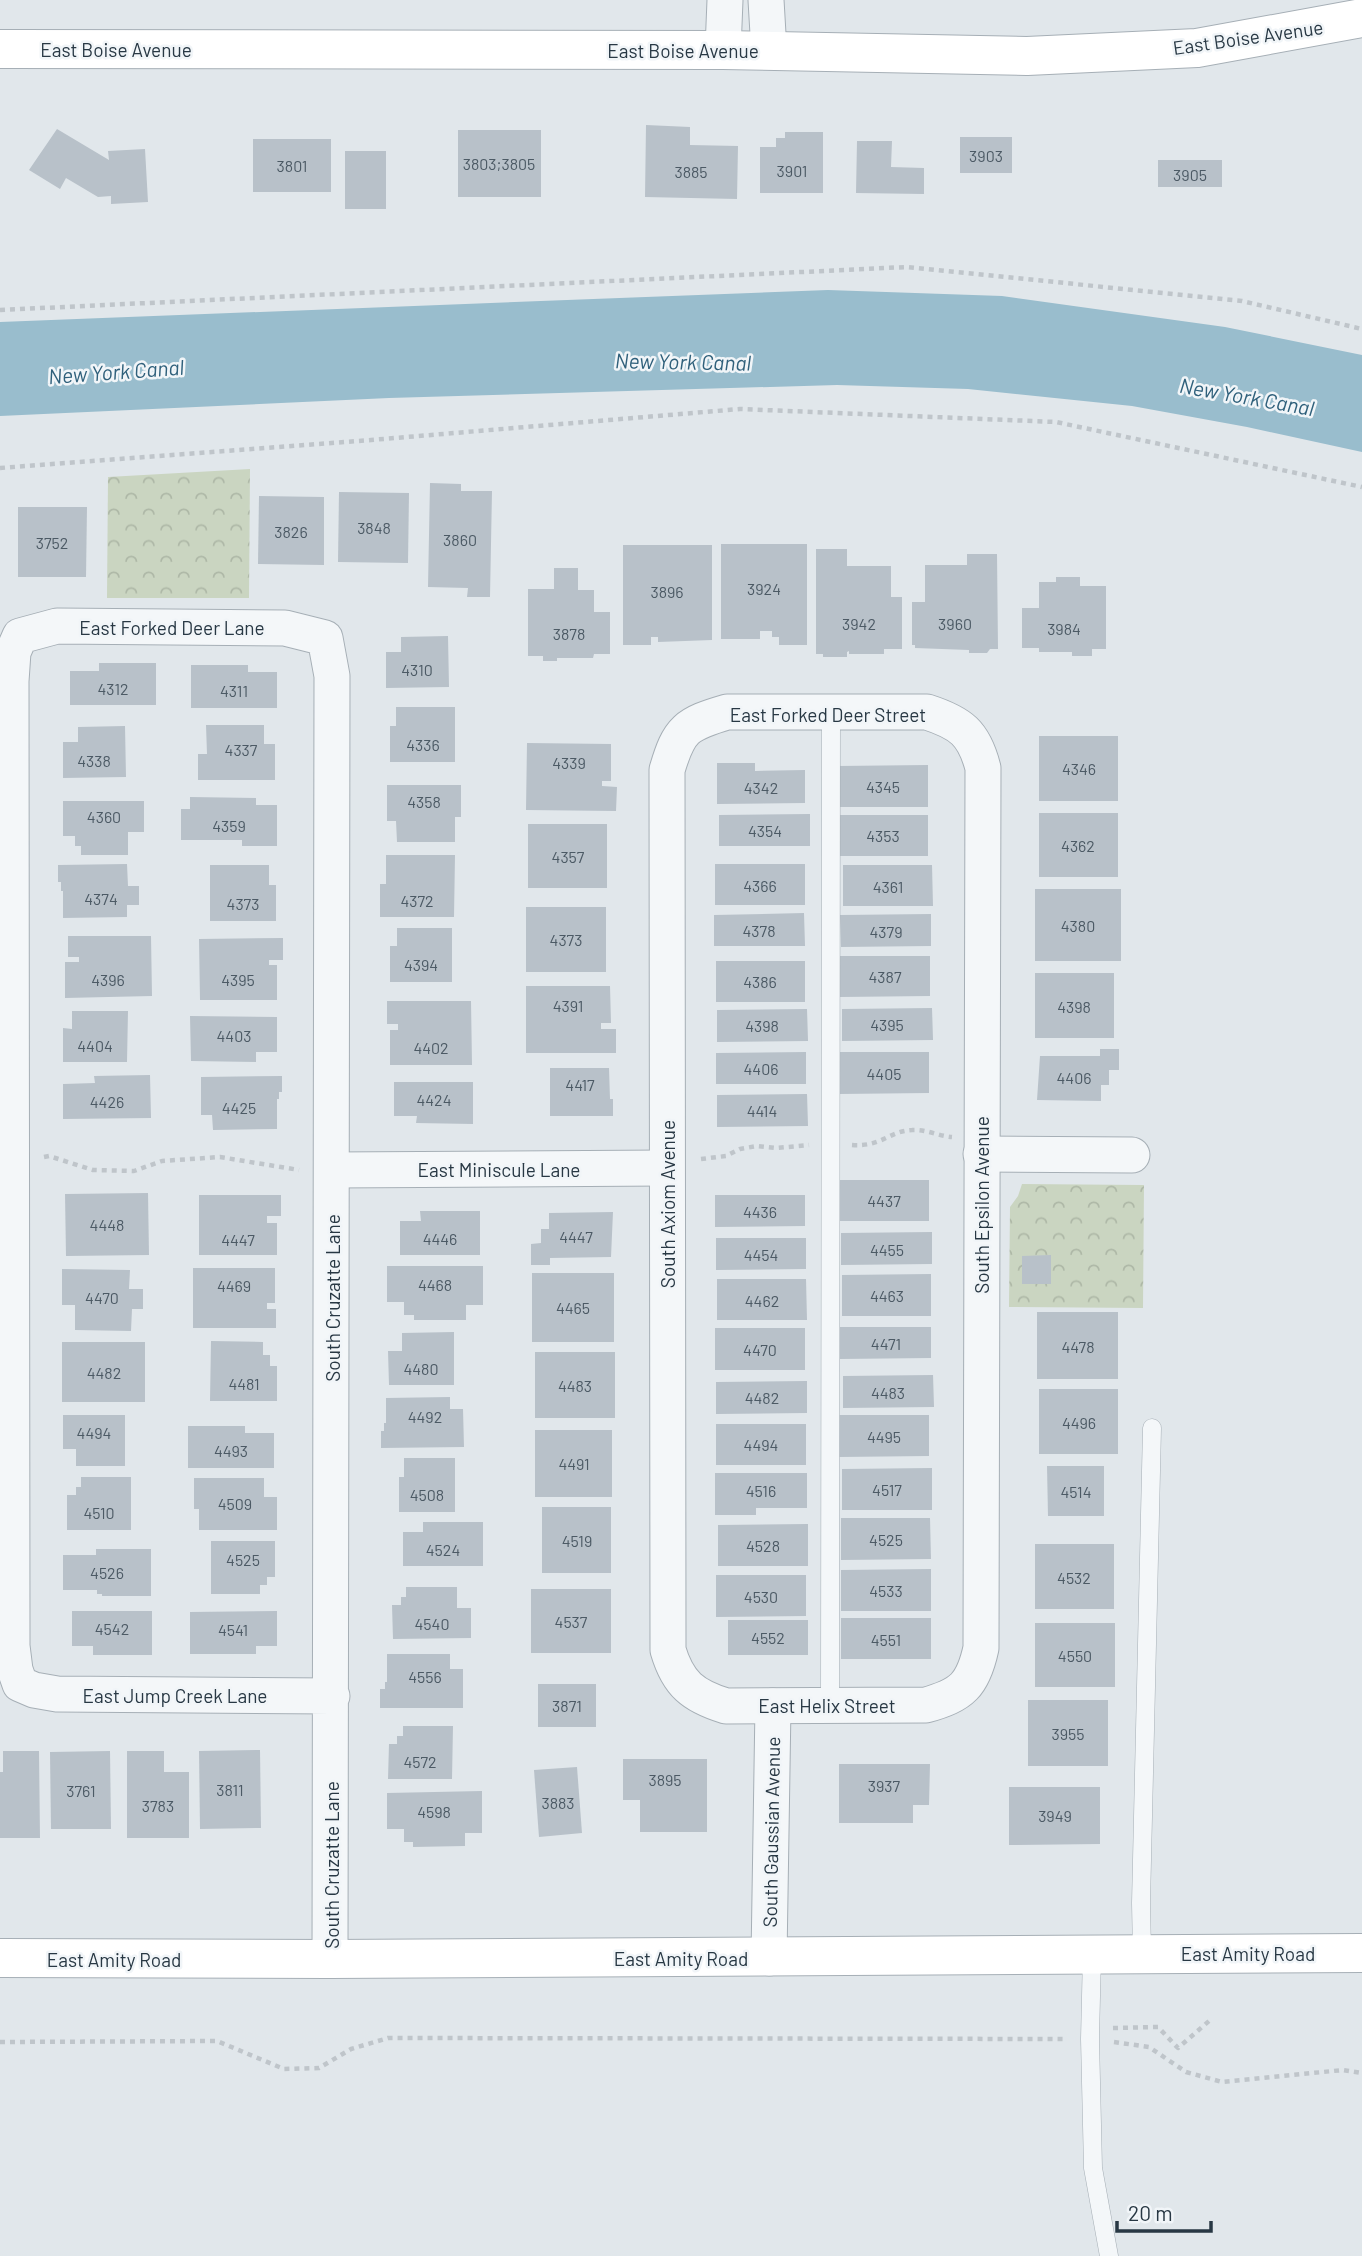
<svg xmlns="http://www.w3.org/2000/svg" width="1362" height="2256" font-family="Barlow,sans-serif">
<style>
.park{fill:url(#park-crowns)}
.water{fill:#99bdcd}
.building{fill:#b8c1c9}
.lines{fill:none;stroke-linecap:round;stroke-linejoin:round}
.lane-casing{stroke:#a6afb6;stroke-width:19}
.street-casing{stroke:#a6afb6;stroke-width:37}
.secondary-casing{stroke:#a6afb6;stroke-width:40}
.path{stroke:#bfc5ca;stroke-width:4.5;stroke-dasharray:5 5;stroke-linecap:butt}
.lane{stroke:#f4f7f9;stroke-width:18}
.street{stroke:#f4f7f9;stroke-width:35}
.secondary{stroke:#fff;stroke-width:38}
.labels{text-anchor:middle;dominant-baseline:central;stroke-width:5;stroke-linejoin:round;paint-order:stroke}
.number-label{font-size:16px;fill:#4c5a65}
.street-label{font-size:19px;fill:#283844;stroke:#f1f5f8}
.water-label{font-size:21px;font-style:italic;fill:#2f607b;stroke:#f1f5f8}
</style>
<defs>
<pattern id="park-crowns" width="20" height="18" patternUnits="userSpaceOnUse" patternTransform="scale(1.75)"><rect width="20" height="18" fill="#cad5c1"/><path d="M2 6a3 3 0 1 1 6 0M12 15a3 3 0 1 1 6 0" fill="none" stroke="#aeb8a7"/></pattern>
</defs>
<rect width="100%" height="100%" fill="#e1e7eb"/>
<g class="park">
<path d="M250 469 249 598H107L108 477Z"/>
<path d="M1022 1184 1144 1185 1143 1308 1009 1307 1010 1207 1018 1196Z"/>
</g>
<path class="water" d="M828 290 1002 296 1225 327 1362 355V452L1247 427 1132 406 968 389 837 385 389 398 0 416V322Z"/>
<g class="building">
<path d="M646 125 690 127V145L738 146 737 199 645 197Z"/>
<path d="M57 129 109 160 108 151 145 149 148 202 111 204V196L98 197 66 178 60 189 29 170Z"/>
<rect x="458" y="130" width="83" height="67"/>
<path d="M785 132H823V193H760V147H776V138H785Z"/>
<rect x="960" y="137" width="52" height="36"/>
<rect x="253" y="139" width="78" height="53"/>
<path d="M857 141H892L891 167 924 168V194L856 193Z"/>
<rect x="345" y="151" width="41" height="58"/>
<rect x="1158" y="160" width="64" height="27"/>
<path d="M430 483 461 484V491H492L490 597H467L468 588 428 587Z"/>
<path d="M339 492 409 493 408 563 338 562Z"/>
<path d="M259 496 324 497V565L258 564Z"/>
<path d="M18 507H87L86 577H18Z"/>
<path d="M721 544H807V645H779V637H772V631H760V639H721Z"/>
<path d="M623 545H712V640L658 642V637H651V645H623Z"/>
<path d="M816 549H847V566H891V597H902V649H884V654H849V651L847 652V657H823V654H816Z"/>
<path d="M967 554H997L998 649H990L987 653H969V650L915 648V645H912V602H925V565H967Z"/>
<path d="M554 568H578V590H594V612H610V654H594L593 658H557V661H543V656H528V589H554Z"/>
<path d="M1056 577H1080V586H1106V649H1092V656H1072V652H1039V648H1022V608H1039V582H1056Z"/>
<path d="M448 636 449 687 386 688V652H401V637Z"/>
<path d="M99 663H156V705H70V671H99Z"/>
<path d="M191 665H248V672H277V708H191Z"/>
<path d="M396 707H455V762H390V726H396Z"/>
<path d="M206 725H264V744H275V780H198V754H207Z"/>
<path d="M125 726 126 777 63 778V742H78V727Z"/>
<rect x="1039" y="736" width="79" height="65"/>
<path d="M527 743 611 744V781H602V786L617 787 616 811 526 810Z"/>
<path d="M717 763H755V771L805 770V803L717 804Z"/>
<path d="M928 765V807H838V766Z"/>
<path d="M387 785H461V817H455V842H397L396 821H387Z"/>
<path d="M190 797 256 798V805H277V846H242V840H181V809H190Z"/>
<path d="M63 801H144V832H128V855H81V846H75V836H63Z"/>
<rect x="1039" y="813" width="79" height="64"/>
<path d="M810 814V846H719V815Z"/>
<rect x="839" y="815" width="89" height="41"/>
<rect x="528" y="824" width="79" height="64"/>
<path d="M386 855H455L454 917H380V884H386Z"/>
<path d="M127 864 128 886H139V905H127V917L63 918V891H61V882H58V865Z"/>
<rect x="715" y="864" width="90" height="41"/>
<path d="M210 865H269V885H276V921H210Z"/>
<path d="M843 865H932L933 906H843Z"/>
<rect x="1035" y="889" width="86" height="72"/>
<rect x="526" y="907" width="80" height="65"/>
<path d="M804 913 805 946H714V915Z"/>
<path d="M931 914V946L841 947 840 915Z"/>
<path d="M397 928H452V982H390V946H397Z"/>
<path d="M68 936H151L152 996 65 998V962H79V957H68Z"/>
<path d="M283 938V960H269V965H277V1000H200L199 939Z"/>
<path d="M840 956H930V996L840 997Z"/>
<rect x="716" y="961" width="89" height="41"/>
<rect x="1035" y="973" width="79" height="65"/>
<path d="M526 986H610L611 1023H601V1029H616V1053H526Z"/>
<path d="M387 1001H471L472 1065H390V1030H398V1024H387Z"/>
<path d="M932 1008 933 1040 842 1041V1009Z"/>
<path d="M807 1009 808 1041 717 1042V1010Z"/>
<path d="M72 1011H128L127 1062H63V1028L72 1029Z"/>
<path d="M190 1016 277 1017V1052H256V1062L191 1061Z"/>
<path d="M1100 1049H1119V1070H1109V1085H1101V1101L1037 1100 1040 1056H1100Z"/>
<path d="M806 1052V1084H716V1053Z"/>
<path d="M839 1052H929V1093L839 1094Z"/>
<path d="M550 1068H609L610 1099H613V1116H550Z"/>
<path d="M150 1075 151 1118 63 1119V1084L95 1083 94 1076Z"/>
<path d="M282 1076V1092H279V1099H277V1129L213 1130 212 1115H201V1077Z"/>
<path d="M394 1082H473V1124L416 1123 417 1116H394Z"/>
<path d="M807 1094 808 1126 717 1127V1095Z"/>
<rect x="840" y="1180" width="89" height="41"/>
<path d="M148 1193 149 1255 66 1256 65 1194Z"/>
<path d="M199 1195H281V1216H267V1223H277V1255H199Z"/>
<path d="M715 1195H805V1226L715 1227Z"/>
<path d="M420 1211H480V1255H400V1221H421Z"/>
<path d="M613 1212 611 1257 550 1258V1265H531V1244L541 1243V1229H549V1213Z"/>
<path d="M932 1232V1264L841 1265V1233Z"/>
<path d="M716 1238H806V1269L716 1270Z"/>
<path d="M1051 1255V1284H1022V1256Z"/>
<path d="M387 1266H483V1305H466V1320H414V1315H404V1302H387Z"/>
<path d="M193 1268H275V1303H267V1309H276V1328H193Z"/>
<path d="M62 1269 130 1270 129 1289H143V1309H132L131 1331 75 1330V1305H62Z"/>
<rect x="532" y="1273" width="82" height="69"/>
<path d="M931 1274V1316H842V1275Z"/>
<path d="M717 1279H806L807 1320H717Z"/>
<rect x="1037" y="1312" width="81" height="67"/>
<path d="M840 1327H931V1358L840 1359Z"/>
<rect x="715" y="1328" width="90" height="42"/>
<path d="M454 1332V1385H389L388 1351H402V1333Z"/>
<path d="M211 1341 263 1342V1355H270V1366H277V1401H210Z"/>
<rect x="62" y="1342" width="83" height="60"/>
<rect x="535" y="1352" width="80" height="66"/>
<path d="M933 1375 934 1407 843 1408V1376Z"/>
<path d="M807 1381V1413L716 1414V1382Z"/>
<rect x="1039" y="1389" width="79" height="65"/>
<path d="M450 1397V1409H463L464 1447 381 1448V1431H384V1423H386V1398Z"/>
<path d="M63 1415H125V1466H76V1449H63Z"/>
<path d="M839 1415H929V1456L839 1457Z"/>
<rect x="716" y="1424" width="90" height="41"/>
<path d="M188 1426H245V1433H274V1468H188Z"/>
<rect x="535" y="1430" width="77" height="67"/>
<path d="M404 1458H455V1512H399V1477H404Z"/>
<path d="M1047 1466H1104V1516H1048Z"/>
<path d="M932 1468V1510H842V1469Z"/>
<path d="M715 1473H807V1508H756V1515H715Z"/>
<path d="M81 1477H131V1530H67V1495H76V1487H81Z"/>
<path d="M194 1478H264V1497H277V1530H199V1509H194Z"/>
<rect x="542" y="1507" width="69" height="66"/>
<path d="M841 1518H930L931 1559 841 1560Z"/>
<path d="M423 1522H483V1566H403V1532H423Z"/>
<path d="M808 1524V1566H718V1525Z"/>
<path d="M211 1541H275V1577H267V1585H260V1594H211Z"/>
<rect x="1035" y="1544" width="79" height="65"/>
<path d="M96 1549H151V1596H102V1594H97V1590H63V1555H96Z"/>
<path d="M931 1569V1611H841V1570Z"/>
<path d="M716 1575H806V1616L716 1617Z"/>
<path d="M406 1587H457V1608H471V1638L393 1639 392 1605H401V1597H406Z"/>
<rect x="531" y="1589" width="80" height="64"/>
<path d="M72 1611H152V1655H93V1646H72Z"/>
<path d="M277 1611V1646H256V1654H190V1612Z"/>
<rect x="841" y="1618" width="90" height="41"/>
<rect x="728" y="1620" width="80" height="35"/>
<rect x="1035" y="1623" width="80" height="64"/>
<path d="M387 1654H450V1669H463V1708H380V1689H385V1682H387Z"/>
<rect x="538" y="1684" width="58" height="43"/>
<rect x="1028" y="1700" width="80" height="66"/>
<path d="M403 1726H453L452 1779H388L389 1744H397V1736H403Z"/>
<path d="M260 1750 261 1828 200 1829 199 1751Z"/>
<path d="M3 1751H39L40 1838H0V1772H3Z"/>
<path d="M110 1751 111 1829H51L50 1752Z"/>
<path d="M127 1751H164V1772H189V1838H127Z"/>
<path d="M623 1759H707V1832H640V1800H623Z"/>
<path d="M839 1764H930L929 1805H913V1823H839Z"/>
<path d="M577 1767 582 1833 539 1837 534 1770Z"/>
<path d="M1009 1787H1100V1844L1009 1845Z"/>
<path d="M482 1791V1833H465V1846L413 1847V1842H404V1829H387V1793Z"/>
</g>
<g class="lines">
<defs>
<g id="lane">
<path d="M830 1706 831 712"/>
<path d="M1142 1953 1141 1903 1152 1428"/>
<path d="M1092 1954 1090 2039 1093 2168 1109 2256"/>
</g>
<g id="street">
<path d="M766 0 769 51"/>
<path d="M723 50 725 0"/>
<path d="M727 712H927C961 723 974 733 983 768L981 1648C973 1685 962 1695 926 1705L726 1706C693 1696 678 1684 668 1650L667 770C679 729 686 724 727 712Z"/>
<path d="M981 1154 1132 1155"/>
<path d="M332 1170 666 1168"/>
<path d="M769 1958 773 1706"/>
<path d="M330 1959 332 676 325 638 285 628 57 626 20 636 13 652 11 681 12 1646 15 1670 20 1684 34 1690 57 1694 332 1696"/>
</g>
<g id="secondary">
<path d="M0 49 723 50 1027 56 1197 48 1362 18"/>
<path d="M0 1958 330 1959 1362 1953"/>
</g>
</defs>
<use href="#lane" class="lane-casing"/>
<use href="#street" class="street-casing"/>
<use href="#secondary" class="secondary-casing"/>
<g class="path">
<path d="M0 310 907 267 1242 301 1362 329"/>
<path d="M0 468 371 440 740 409 1056 422 1362 487"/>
<path d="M852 1145C882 1147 889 1131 912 1130 926 1129 938 1136 952 1137"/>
<path d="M44 1157 49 1156 93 1170 134 1171 162 1161 220 1157 299 1170"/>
<path d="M701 1159 726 1156 740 1149 757 1146 777 1148 809 1145"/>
<path d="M1113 2028 1158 2027 1178 2048 1209 2021"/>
<path d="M0 2042 217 2041 284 2069 319 2068 351 2049 388 2038 1067 2039"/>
<path d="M1114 2042 1149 2047 1186 2072 1222 2082 1343 2070 1362 2073"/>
</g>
<use href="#lane" class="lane"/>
<use href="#street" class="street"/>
<use href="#secondary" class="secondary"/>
</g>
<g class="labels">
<g class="number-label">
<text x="986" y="155">3903</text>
<text x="499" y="163">3803;3805</text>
<text x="292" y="165">3801</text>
<text x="792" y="170">3901</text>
<text x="691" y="171">3885</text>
<text x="1190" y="174">3905</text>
<text x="374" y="527">3848</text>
<text x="291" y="531">3826</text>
<text x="460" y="539">3860</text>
<text x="52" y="542">3752</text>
<text x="764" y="588">3924</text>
<text x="667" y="591">3896</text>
<text x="859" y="623">3942</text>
<text x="955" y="623">3960</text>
<text x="1064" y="628">3984</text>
<text x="569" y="633">3878</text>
<text x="417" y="669">4310</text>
<text x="113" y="688">4312</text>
<text x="234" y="690">4311</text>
<text x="423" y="744">4336</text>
<text x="241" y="749">4337</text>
<text x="94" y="760">4338</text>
<text x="569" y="762">4339</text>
<text x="1079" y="768">4346</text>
<text x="883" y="786">4345</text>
<text x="761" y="787">4342</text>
<text x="424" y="801">4358</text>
<text x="104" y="816">4360</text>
<text x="229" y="825">4359</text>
<text x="765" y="830">4354</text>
<text x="883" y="835">4353</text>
<text x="1078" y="845">4362</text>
<text x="568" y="856">4357</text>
<text x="760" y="885">4366</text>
<text x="888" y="886">4361</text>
<text x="101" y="898">4374</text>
<text x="417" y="900">4372</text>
<text x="243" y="903">4373</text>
<text x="1078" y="925">4380</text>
<text x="759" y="930">4378</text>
<text x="886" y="931">4379</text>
<text x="566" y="939">4373</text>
<text x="421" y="964">4394</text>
<text x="885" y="976">4387</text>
<text x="108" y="979">4396</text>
<text x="238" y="979">4395</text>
<text x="760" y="981">4386</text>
<text x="568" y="1005">4391</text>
<text x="1074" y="1006">4398</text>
<text x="887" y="1024">4395</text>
<text x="762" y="1025">4398</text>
<text x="234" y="1035">4403</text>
<text x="95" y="1045">4404</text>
<text x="431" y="1047">4402</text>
<text x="761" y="1068">4406</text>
<text x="884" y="1073">4405</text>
<text x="1074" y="1077">4406</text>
<text x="580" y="1084">4417</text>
<text x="434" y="1099">4424</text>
<text x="107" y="1101">4426</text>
<text x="239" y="1107">4425</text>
<text x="762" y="1110">4414</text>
<text x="884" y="1200">4437</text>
<text x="760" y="1211">4436</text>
<text x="107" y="1224">4448</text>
<text x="576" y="1236">4447</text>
<text x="440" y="1238">4446</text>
<text x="238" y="1239">4447</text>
<text x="887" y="1249">4455</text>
<text x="761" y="1254">4454</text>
<text x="435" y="1284">4468</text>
<text x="234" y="1285">4469</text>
<text x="887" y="1295">4463</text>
<text x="102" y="1297">4470</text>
<text x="762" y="1300">4462</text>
<text x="573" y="1307">4465</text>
<text x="886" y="1343">4471</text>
<text x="1078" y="1346">4478</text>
<text x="760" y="1349">4470</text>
<text x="421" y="1368">4480</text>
<text x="104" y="1372">4482</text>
<text x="244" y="1383">4481</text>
<text x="575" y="1385">4483</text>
<text x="888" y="1392">4483</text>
<text x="762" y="1397">4482</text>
<text x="425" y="1416">4492</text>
<text x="1079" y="1422">4496</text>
<text x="94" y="1432">4494</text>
<text x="884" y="1436">4495</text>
<text x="761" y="1444">4494</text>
<text x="231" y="1450">4493</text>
<text x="574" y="1463">4491</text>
<text x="887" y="1489">4517</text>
<text x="761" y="1490">4516</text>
<text x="1076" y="1491">4514</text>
<text x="427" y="1494">4508</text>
<text x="235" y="1503">4509</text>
<text x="99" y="1512">4510</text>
<text x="886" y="1539">4525</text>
<text x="577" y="1540">4519</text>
<text x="763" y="1545">4528</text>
<text x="443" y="1549">4524</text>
<text x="243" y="1559">4525</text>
<text x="107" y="1572">4526</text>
<text x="1074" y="1577">4532</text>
<text x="886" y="1590">4533</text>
<text x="761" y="1596">4530</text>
<text x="571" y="1621">4537</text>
<text x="432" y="1623">4540</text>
<text x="112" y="1628">4542</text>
<text x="233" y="1629">4541</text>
<text x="768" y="1637">4552</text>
<text x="886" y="1639">4551</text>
<text x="1075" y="1655">4550</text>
<text x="425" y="1676">4556</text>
<text x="567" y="1705">3871</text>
<text x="1068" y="1733">3955</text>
<text x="420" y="1761">4572</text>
<text x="665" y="1779">3895</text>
<text x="884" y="1785">3937</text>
<text x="230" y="1789">3811</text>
<text x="81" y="1790">3761</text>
<text x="558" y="1802">3883</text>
<text x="158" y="1805">3783</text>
<text x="434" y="1811">4598</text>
<text x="1055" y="1815">3949</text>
</g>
<g class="street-label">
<text transform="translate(1248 37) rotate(-8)">East Boise Avenue</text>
<text x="116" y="49">East Boise Avenue</text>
<text x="683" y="50">East Boise Avenue</text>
<text x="172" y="627">East Forked Deer Lane</text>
<text x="828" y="714">East Forked Deer Street</text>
<text x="499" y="1169">East Miniscule Lane</text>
<text transform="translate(667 1204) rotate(-90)">South Axiom Avenue</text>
<text transform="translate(981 1205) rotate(-90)">South Epsilon Avenue</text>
<text transform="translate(332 1298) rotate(-90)">South Cruzatte Lane</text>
<text x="175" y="1695">East Jump Creek Lane</text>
<text x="827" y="1705">East Helix Street</text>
<text transform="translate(771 1832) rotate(-89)">South Gaussian Avenue</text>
<text transform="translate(331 1865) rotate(-90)">South Cruzatte Lane</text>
<text x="1248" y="1953">East Amity Road</text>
<text x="681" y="1958">East Amity Road</text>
<text x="114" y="1959">East Amity Road</text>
</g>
<g class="water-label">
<text transform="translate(683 361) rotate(1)">New York Canal</text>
<text transform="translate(116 371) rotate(-4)">New York Canal</text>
<text transform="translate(1247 396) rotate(10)">New York Canal</text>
</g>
</g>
<path d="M1117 2221v10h94v-10" fill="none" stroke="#283844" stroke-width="3.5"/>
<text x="1128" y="2221" font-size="21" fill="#283844" stroke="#f1f5f8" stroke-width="5" paint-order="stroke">20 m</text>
</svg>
